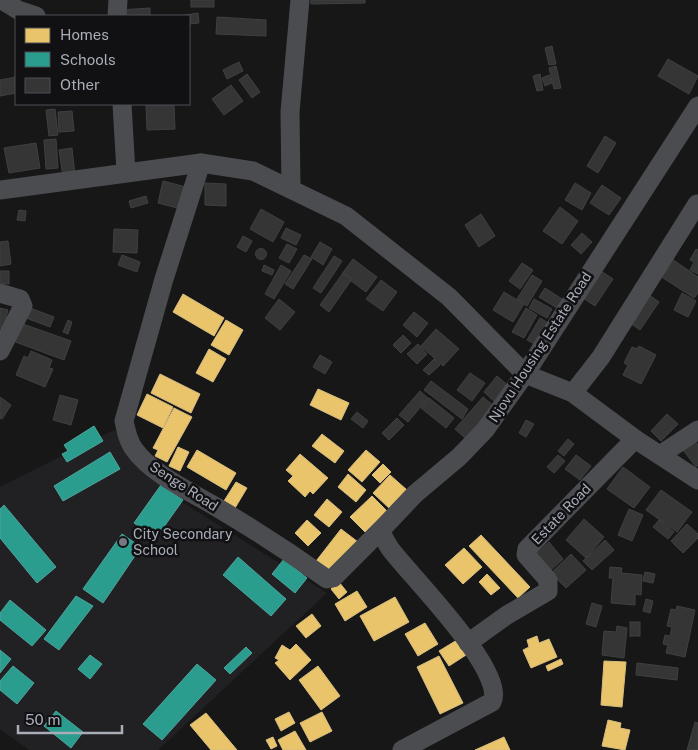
<svg xmlns="http://www.w3.org/2000/svg" width="698" height="750" font-family="'Public Sans',sans-serif">
<style>
.built{fill:#212123}
.homes{fill:#e9c46a;stroke:#d6bd81}
.schools{fill:#2a9d8f;stroke:#50a29b}
.building{fill:#353536;stroke:#3f4043}
.lines{fill:none;stroke-linecap:round;stroke-linejoin:round}
.minor{stroke:#4b4c50;stroke-width:19}
.poi-dot{fill:#757880;stroke:#111113;stroke-width:2}
.labels{text-anchor:middle;dominant-baseline:central;stroke-width:5;stroke-linejoin:round;paint-order:stroke}
.street-label{font-size:14px;fill:#a8adb8;stroke:#111113}
.poi-label{font-size:14px;fill:#a8adb8;stroke:#111113;text-anchor:start}
</style>
<rect width="100%" height="100%" fill="#171717"/>
<path class="built" d="M114 430 143 460 166 492 327 593 158 750H29L0 729V487Z"/>
<g class="homes">
<path d="M183 294 224 318 214 336 173 312Z"/>
<path d="M226 320 243 330 229 355 211 345Z"/>
<path d="M209 349 226 359 213 382 196 373Z"/>
<path d="M160 374 200 394 191 413 151 393Z"/>
<path d="M318 389 349 403 341 420 310 405Z"/>
<path d="M147 394 173 407 163 428 137 415Z"/>
<path d="M174 408 192 417 167 462 155 456 158 450 153 448Z"/>
<path d="M322 434 344 451 335 463 312 446Z"/>
<path d="M178 447 189 452 180 471 169 466Z"/>
<path d="M197 450 236 473 226 490 187 467Z"/>
<path d="M366 450 380 462 362 482 348 470Z"/>
<path d="M300 454 328 478 313 494 310 491 305 497 288 481 293 476 286 470Z"/>
<path d="M383 464 391 472 380 483 372 475Z"/>
<path d="M348 474 366 490 356 502 338 487Z"/>
<path d="M390 475 407 490 390 509 373 493Z"/>
<path d="M236 482 247 488 235 508 224 501Z"/>
<path d="M372 496 387 511 365 532 350 517Z"/>
<path d="M327 499 342 512 329 527 314 515Z"/>
<path d="M307 520 321 533 308 546 295 533Z"/>
<path d="M341 529 358 542 329 578 313 565Z"/>
<path d="M481 535 530 587 518 598 469 546Z"/>
<path d="M464 548 482 567 463 584 445 565Z"/>
<path d="M487 574 500 588 491 595 479 582Z"/>
<path d="M339 582 347 592 339 599 331 589Z"/>
<path d="M357 591 367 607 345 621 335 604Z"/>
<path d="M395 597 409 622 374 641 360 616Z"/>
<path d="M312 614 321 626 306 638 296 626Z"/>
<path d="M425 623 438 644 418 656 405 634Z"/>
<path d="M537 636 539 643 549 639 557 657 531 668 523 650 529 647 527 640Z"/>
<path d="M457 640 466 655 449 666 439 651Z"/>
<path d="M296 644 311 660 290 680 275 663 279 660 275 658 282 645 290 650Z"/>
<path d="M439 656 463 703 440 714 417 667Z"/>
<path d="M561 659 563 664 548 671 546 666Z"/>
<path d="M604 661 626 662 622 707 601 705Z"/>
<path d="M318 666 340 696 321 710 299 680Z"/>
<path d="M289 712 295 723 281 731 275 719Z"/>
<path d="M322 712 332 731 310 742 300 723Z"/>
<path d="M206 713 237 750H211L190 725Z"/>
<path d="M608 720 621 723 620 728 630 730 625 750 602 746Z"/>
<path d="M295 731 306 750H283L278 740Z"/>
<path d="M273 737 277 746 271 749 266 740Z"/>
<path d="M504 737 510 750H475Z"/>
</g>
<g class="schools">
<path d="M94 426 103 441 67 462 62 454 68 451 64 445Z"/>
<path d="M110 452 120 469 63 501 54 486Z"/>
<path d="M161 485 183 500 156 538 134 523Z"/>
<path d="M4 505 56 567 37 583 0 538V509Z"/>
<path d="M122 534 141 547 103 603 83 589Z"/>
<path d="M238 557 286 599 271 616 223 575Z"/>
<path d="M284 559 307 578 295 593 272 574Z"/>
<path d="M76 596 93 606 59 650 44 639Z"/>
<path d="M10 600 46 630 32 646 0 620V613Z"/>
<path d="M246 647 252 653 230 674 224 668Z"/>
<path d="M0 650 11 659 0 673Z"/>
<path d="M90 655 102 664 90 679 78 669Z"/>
<path d="M197 664 216 680 162 740 143 724Z"/>
<path d="M13 666 34 683 17 704 0 690V681Z"/>
<path d="M56 711 83 732 71 748 44 726Z"/>
</g>
<g class="building">
<rect x="191" y="0" width="23" height="7"/>
<path d="M311 0H365V3L311 4Z"/>
<path d="M150 8V16H120L119 10Z"/>
<path d="M198 13 199 23 189 24V16H180Z"/>
<path d="M217 17 266 20V36L216 34Z"/>
<path d="M552 46 556 64 549 65 545 48Z"/>
<path d="M668 59 698 76 689 94 658 76Z"/>
<path d="M239 62 243 71 227 79 223 70Z"/>
<path d="M556 66 561 88 554 89 549 68Z"/>
<path d="M247 74 260 92 252 98 239 80Z"/>
<path d="M540 74 543 90 537 91 533 76Z"/>
<path d="M549 75 552 83 545 86 542 78Z"/>
<path d="M16 77V93L0 96V80Z"/>
<path d="M231 85 243 101 224 115 212 99Z"/>
<path d="M146 105H174L175 129 147 130Z"/>
<path d="M55 109 58 135 49 136 46 110Z"/>
<path d="M72 111 74 131 59 132 58 112Z"/>
<path d="M605 136 616 143 598 173 587 166Z"/>
<path d="M56 139 58 168 46 169 44 140Z"/>
<path d="M36 143 40 168 9 173 4 148Z"/>
<path d="M72 148 75 175 63 176 59 150Z"/>
<path d="M163 181 186 187 181 209 158 203Z"/>
<path d="M205 183 226 184V206L205 205Z"/>
<path d="M575 183 591 193 582 210 565 200Z"/>
<path d="M602 185 621 198 609 215 590 203Z"/>
<path d="M146 196 148 203 131 208 129 201Z"/>
<path d="M560 207 578 221 562 244 543 231Z"/>
<path d="M261 209 284 222 273 242 250 229Z"/>
<path d="M19 210 26 211 25 221 17 220Z"/>
<path d="M481 214 495 236 479 247 465 225Z"/>
<path d="M286 228 301 235 296 245 281 238Z"/>
<path d="M114 229 138 230 137 253 113 252Z"/>
<path d="M582 233 592 242 581 254 571 245Z"/>
<path d="M243 236 252 241 246 252 237 247Z"/>
<path d="M8 241 11 264 0 266V242Z"/>
<path d="M320 242 332 249 323 265 311 257Z"/>
<path d="M287 244 297 249 289 263 279 258Z"/>
<circle cx="261" cy="254" r="5.5"/>
<path d="M696 249 698 250V274L690 270 694 262 690 260Z"/>
<path d="M122 255 140 262 137 272 118 265Z"/>
<path d="M304 255 312 259 293 289 285 284Z"/>
<path d="M334 256 342 261 321 293 313 288Z"/>
<path d="M353 259 377 277 366 292 342 274Z"/>
<path d="M672 259 698 277V293L694 298 660 276Z"/>
<path d="M522 263 533 270 520 289 509 281Z"/>
<path d="M264 265 274 270 272 275 262 271Z"/>
<path d="M281 265 291 271 274 299 265 294Z"/>
<path d="M0 271H9V284L0 283Z"/>
<path d="M601 271 613 279 595 306 583 298Z"/>
<path d="M343 273 352 279 329 312 320 305Z"/>
<path d="M532 275 542 281 527 306 517 299Z"/>
<path d="M381 280 397 292 383 311 366 299Z"/>
<path d="M545 288 562 299 557 308 539 297Z"/>
<path d="M504 292 524 304 513 322 493 310Z"/>
<path d="M682 293 696 301 688 317 674 310Z"/>
<path d="M649 295 659 302 640 330 630 323Z"/>
<path d="M279 299 295 312 280 330 265 318Z"/>
<path d="M534 299 552 309 547 318 529 308Z"/>
<path d="M0 308 8 310 3 329 0 328Z"/>
<path d="M30 308 54 317 50 327 26 318Z"/>
<path d="M526 308 537 315 524 338 512 332Z"/>
<path d="M414 312 428 323 417 337 403 325Z"/>
<path d="M540 318 550 324 538 346 527 340Z"/>
<path d="M68 320 72 322 68 334 63 332Z"/>
<path d="M20 323 71 341 64 360 13 341Z"/>
<path d="M436 329 459 349 443 366 421 346Z"/>
<path d="M403 335 411 343 401 353 393 345Z"/>
<path d="M418 344 427 354 417 364 407 354Z"/>
<path d="M639 346 656 355 641 384 623 375 628 365 624 363 632 347 637 349Z"/>
<path d="M31 351 52 360 49 368 53 369 45 387 16 375 24 356 28 358Z"/>
<path d="M320 355 332 362 325 374 313 367Z"/>
<path d="M434 359 440 365 429 375 423 370Z"/>
<path d="M470 373 485 383 472 401 457 390Z"/>
<path d="M497 376 511 388 497 404 484 392Z"/>
<path d="M431 381 468 409 462 419 424 390Z"/>
<path d="M420 391 428 398 408 422 399 415Z"/>
<path d="M60 395 78 400 71 425 53 420Z"/>
<path d="M0 397 11 405 2 419 0 418Z"/>
<path d="M483 397 494 406 465 438 455 429Z"/>
<path d="M429 398 454 418 446 428 421 408Z"/>
<path d="M357 412 368 421 363 428 351 419Z"/>
<path d="M667 414 678 424 661 441 651 431Z"/>
<path d="M397 418 404 425 389 440 382 433Z"/>
<path d="M526 420 534 424 526 437 519 433Z"/>
<path d="M568 439 574 444 564 456 558 451Z"/>
<path d="M695 441 698 445V465L696 467 683 450Z"/>
<path d="M558 455 565 461 554 473 547 467Z"/>
<path d="M576 455 591 466 580 480 565 469Z"/>
<path d="M623 467 650 487 634 508 607 489Z"/>
<path d="M661 490 692 512 677 532 646 510Z"/>
<path d="M629 509 643 515 632 541 618 535Z"/>
<path d="M584 519 604 537 586 558 566 540Z"/>
<path d="M659 520 674 532 668 539 653 527Z"/>
<path d="M687 524 698 534V538L683 553 671 541Z"/>
<path d="M605 540 614 550 592 570 583 561Z"/>
<path d="M549 542 563 559 550 571 535 555Z"/>
<path d="M571 554 586 570 566 588 551 573Z"/>
<path d="M610 567 622 568 621 573 642 575 641 595 635 594V605L611 603 613 578H609Z"/>
<path d="M645 572 655 574 653 583 643 581Z"/>
<path d="M646 599 653 601 650 613 643 611Z"/>
<path d="M592 603 602 606 596 627 586 624Z"/>
<path d="M677 606 695 610 685 657 666 653 668 645 663 644 665 635 670 636 672 627 667 626 671 609 676 610Z"/>
<rect x="630" y="622" width="10" height="14"/>
<path d="M617 626 627 628 624 658 602 655 604 631 616 632Z"/>
<path d="M637 663 678 668 677 680 636 675Z"/>
<path d="M695 722 698 723V750H687Z"/>
</g>
<g class="lines">
<g class="minor">
<path d="M2 0 18 10 36 16"/>
<path d="M117 16 118 0"/>
<path d="M122 104 126 172"/>
<path d="M201 163 164 279 124 421C126 431 128 441 134 449 150 473 193 493 218 508 255 530 292 554 327 579L333 578 380 531"/>
<path d="M291 189 290 112 300 0"/>
<path d="M0 190 201 163 253 171 346 216 449 297 525 374 573 393 635 439 698 480"/>
<path d="M0 293 20 299 23 306 0 351"/>
<path d="M573 393 601 357 697 204"/>
<path d="M660 455 698 430"/>
<path d="M468 643 507 615 548 591V580L526 555 527 549 635 439"/>
<path d="M402 750 492 702C507 672 410 575 392 551 387 545 384 537 380 531L415 494 459 457 485 430 525 374 698 106"/>
</g>
</g>
<circle class="poi-dot" cx="123" cy="542" r="5"/>
<g class="labels">
<g class="street-label">
<text transform="translate(540 347) rotate(-57)">Njovu Housing Estate Road</text>
<text transform="translate(184 486) rotate(33)">Senge Road</text>
<text transform="translate(561 514) rotate(-46)">Estate Road</text>
</g>
<g class="poi-label">
<text x="133" y="534">City Secondary<tspan x="133" dy="16">School</tspan></text>
</g>
</g>
<rect x="15" y="15" width="175" height="90" fill="#111113" stroke="#4d4f55"/>
<rect x="25" y="28" width="25" height="15" fill="#e9c46a" stroke="#4d4f55"/>
<text x="60" y="40" font-size="15" fill="#a8adb8">Homes</text>
<rect x="25" y="52" width="25" height="15" fill="#2a9d8f" stroke="#4d4f55"/>
<text x="60" y="65" font-size="15" fill="#a8adb8">Schools</text>
<rect x="25" y="78" width="25" height="15" fill="#353536" stroke="#4d4f55"/>
<text x="60" y="90" font-size="15" fill="#a8adb8">Other</text>
<path d="M18 725v8h104v-8" fill="none" stroke="#a8adb8" stroke-width="2.5"/>
<text x="25" y="725" font-size="15" fill="#a8adb8" stroke="#111113" stroke-width="4" paint-order="stroke">50 m</text>
</svg>
